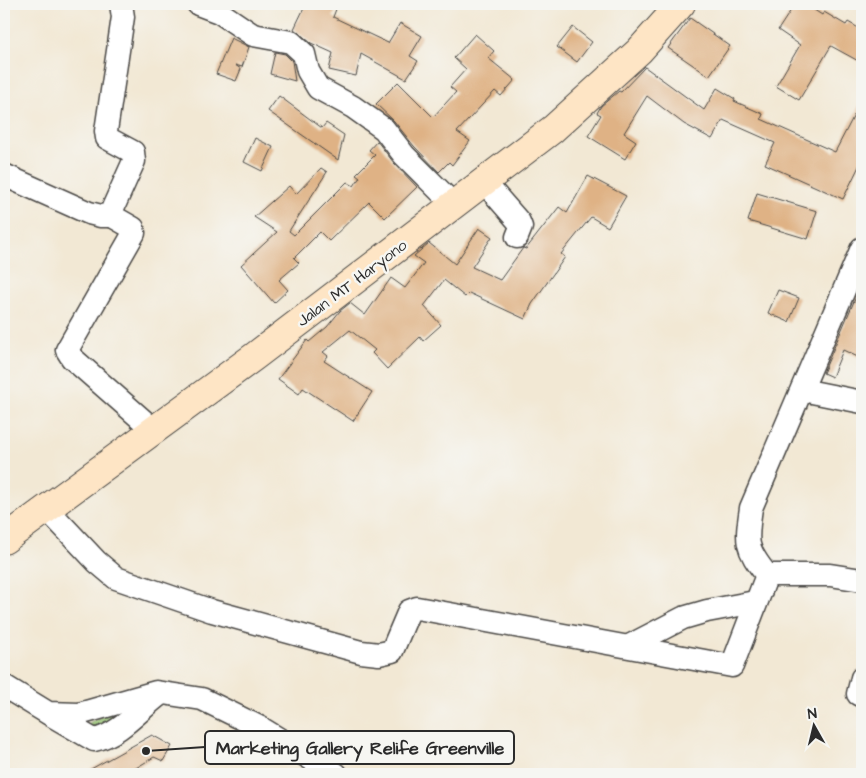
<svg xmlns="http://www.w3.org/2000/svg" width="866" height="778" font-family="'Architects Daughter',sans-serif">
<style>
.green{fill:#9ac775;stroke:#627950}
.building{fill:#dfb285}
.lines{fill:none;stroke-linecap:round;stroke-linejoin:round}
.minor-casing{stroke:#494744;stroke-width:25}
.secondary-casing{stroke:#494744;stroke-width:30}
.minor{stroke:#fff;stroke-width:22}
.secondary{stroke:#fee5c5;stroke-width:28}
.labels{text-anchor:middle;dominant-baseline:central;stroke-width:5;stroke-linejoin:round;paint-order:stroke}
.street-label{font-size:16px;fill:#2b2b2b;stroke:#f6f6f2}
.leader{fill:none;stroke:#2b2b2b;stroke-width:2}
.callout-dot{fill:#2b2b2b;stroke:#f6f6f2;stroke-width:2}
.callout{fill:#f6f6f2;stroke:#2b2b2b;stroke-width:2}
.callout-label{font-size:18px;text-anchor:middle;font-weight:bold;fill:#2b2b2b}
</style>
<rect width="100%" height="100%" fill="#f6f6f2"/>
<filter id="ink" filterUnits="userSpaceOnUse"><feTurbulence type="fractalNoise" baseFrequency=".02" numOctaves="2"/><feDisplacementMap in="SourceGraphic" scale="10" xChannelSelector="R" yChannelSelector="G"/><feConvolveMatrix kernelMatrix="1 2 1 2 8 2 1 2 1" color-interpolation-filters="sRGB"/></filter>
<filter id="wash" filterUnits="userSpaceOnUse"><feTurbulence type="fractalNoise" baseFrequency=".0096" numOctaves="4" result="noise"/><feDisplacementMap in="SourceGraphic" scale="20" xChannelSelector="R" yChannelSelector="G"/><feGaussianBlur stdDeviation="1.12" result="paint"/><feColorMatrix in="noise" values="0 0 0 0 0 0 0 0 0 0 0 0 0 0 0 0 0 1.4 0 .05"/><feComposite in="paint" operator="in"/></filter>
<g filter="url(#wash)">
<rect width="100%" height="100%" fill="#f2e8d4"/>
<path class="green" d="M115 708 125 712 90 731 89 723Z"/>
<g id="blocks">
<g class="building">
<path d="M306 4H338L333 17 388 43 400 23 422 36 410 56 418 61 406 79 361 54 356 76 329 70 333 53 311 43 294 29Z"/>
<path d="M795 4H805L822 15 824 12 846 25 848 22 862 30V63L831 46 799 100 776 86 800 45 778 30Z"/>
<path d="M690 18 730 46 709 76 668 48Z"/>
<path d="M573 27 592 42 577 62 557 47Z"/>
<path d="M475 34 494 51 488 58 515 80 501 96 495 91 457 132 470 141 452 165 449 162 439 172 414 146 394 121 376 104 398 82 433 117 456 92 450 87 466 69 454 58Z"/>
<path d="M231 38 249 47 242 67 235 65 241 69 236 81 216 74Z"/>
<path d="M275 52 285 54 292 61 295 81 270 74Z"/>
<path d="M645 67 704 110 717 88 735 99 734 101 763 114 761 119 835 152 862 100V160L843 199 765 164 775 143 723 120 712 139 684 124 647 96 624 133 636 141 625 159 588 136 601 115 597 113 601 106 619 91 621 92Z"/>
<path d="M279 96 322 128 326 123 344 135 338 160 268 111Z"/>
<path d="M255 138 273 147 262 171 244 162Z"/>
<path d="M377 141 394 163 417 187 385 218 369 202 329 241 320 232 294 258 299 263 279 280 288 290 274 303 241 265 277 232 254 217 289 186 296 194 321 168 327 172 289 231 294 235 347 182 354 186 360 177 356 174 375 155 369 150Z"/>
<path d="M588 176 626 196 608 227 591 217 561 254 565 257 532 304 525 319 469 293 465 297 444 280 424 306 441 325 423 341 420 337 387 369 372 353 375 350 350 330 323 352 328 356 324 361 372 392 353 421 303 388 299 394 278 379 307 340 309 342 327 327 340 311 350 303 365 315 391 278 405 288 424 263 414 256 429 243 455 264 479 228 492 237 472 267 500 280 523 248 526 249 559 207 567 213Z"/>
<path d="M757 193 817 211 808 239 748 221Z"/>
<path d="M862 283V359L843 350 832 377 823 373Z"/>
<path d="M778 290 799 298 789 322 768 313Z"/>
<path d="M152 735 172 746 163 761 154 757 126 774H82Z"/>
</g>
</g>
</g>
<g filter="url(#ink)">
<use href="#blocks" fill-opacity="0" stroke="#494744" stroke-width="1"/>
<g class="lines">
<defs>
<g id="minor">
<path d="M121 4 123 17 106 131 107 138 133 152 134 161 112 210V216L133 228 134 233 67 350 72 358 155 431"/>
<path d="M198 4 219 12 253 35 291 42 304 54 308 71 318 88 353 107 384 129 404 155 455 206"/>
<path d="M4 175 89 213 101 216H112"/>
<path d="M485 183 519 222 521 227 517 237"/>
<path d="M802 390 862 402"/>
<path d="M47 509 97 562 116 578 212 611 361 652 379 654 392 651 409 611 417 608 732 666 767 575C745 548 746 542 751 508L862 248"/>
<path d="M767 575H830L862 580"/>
<path d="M629 646 683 618 707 611 755 602"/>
<path d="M862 678 858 694 862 696"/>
<path d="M4 686 48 713 79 714 156 692 202 699 259 727 336 774"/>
<path d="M51 715 94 740C119 735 139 710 159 695"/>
</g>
<path id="secondary" d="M4 540 255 356 553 129 639 51 681 4"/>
</defs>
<use href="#minor" class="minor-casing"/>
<use href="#secondary" class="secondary-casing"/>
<use href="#minor" class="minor"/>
<use href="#secondary" class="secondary"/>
</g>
</g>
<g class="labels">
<g class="street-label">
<text transform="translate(352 283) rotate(-37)">Jalan MT Haryono</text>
</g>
</g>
<path class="leader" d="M146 751L205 747"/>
<circle class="callout-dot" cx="146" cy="751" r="5"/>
<rect class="callout" x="205" y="731" width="309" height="33" rx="5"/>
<g class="callout-label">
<text x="360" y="754">Marketing Gallery Relife Greenville</text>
</g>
<rect width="866" height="778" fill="none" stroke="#f6f6f2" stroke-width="20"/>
<g transform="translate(814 726) rotate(352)" stroke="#f6f6f2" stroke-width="4" paint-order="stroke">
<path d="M0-4L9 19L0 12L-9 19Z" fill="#2b2b2b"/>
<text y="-8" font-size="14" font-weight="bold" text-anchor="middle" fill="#2b2b2b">N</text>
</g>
</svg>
